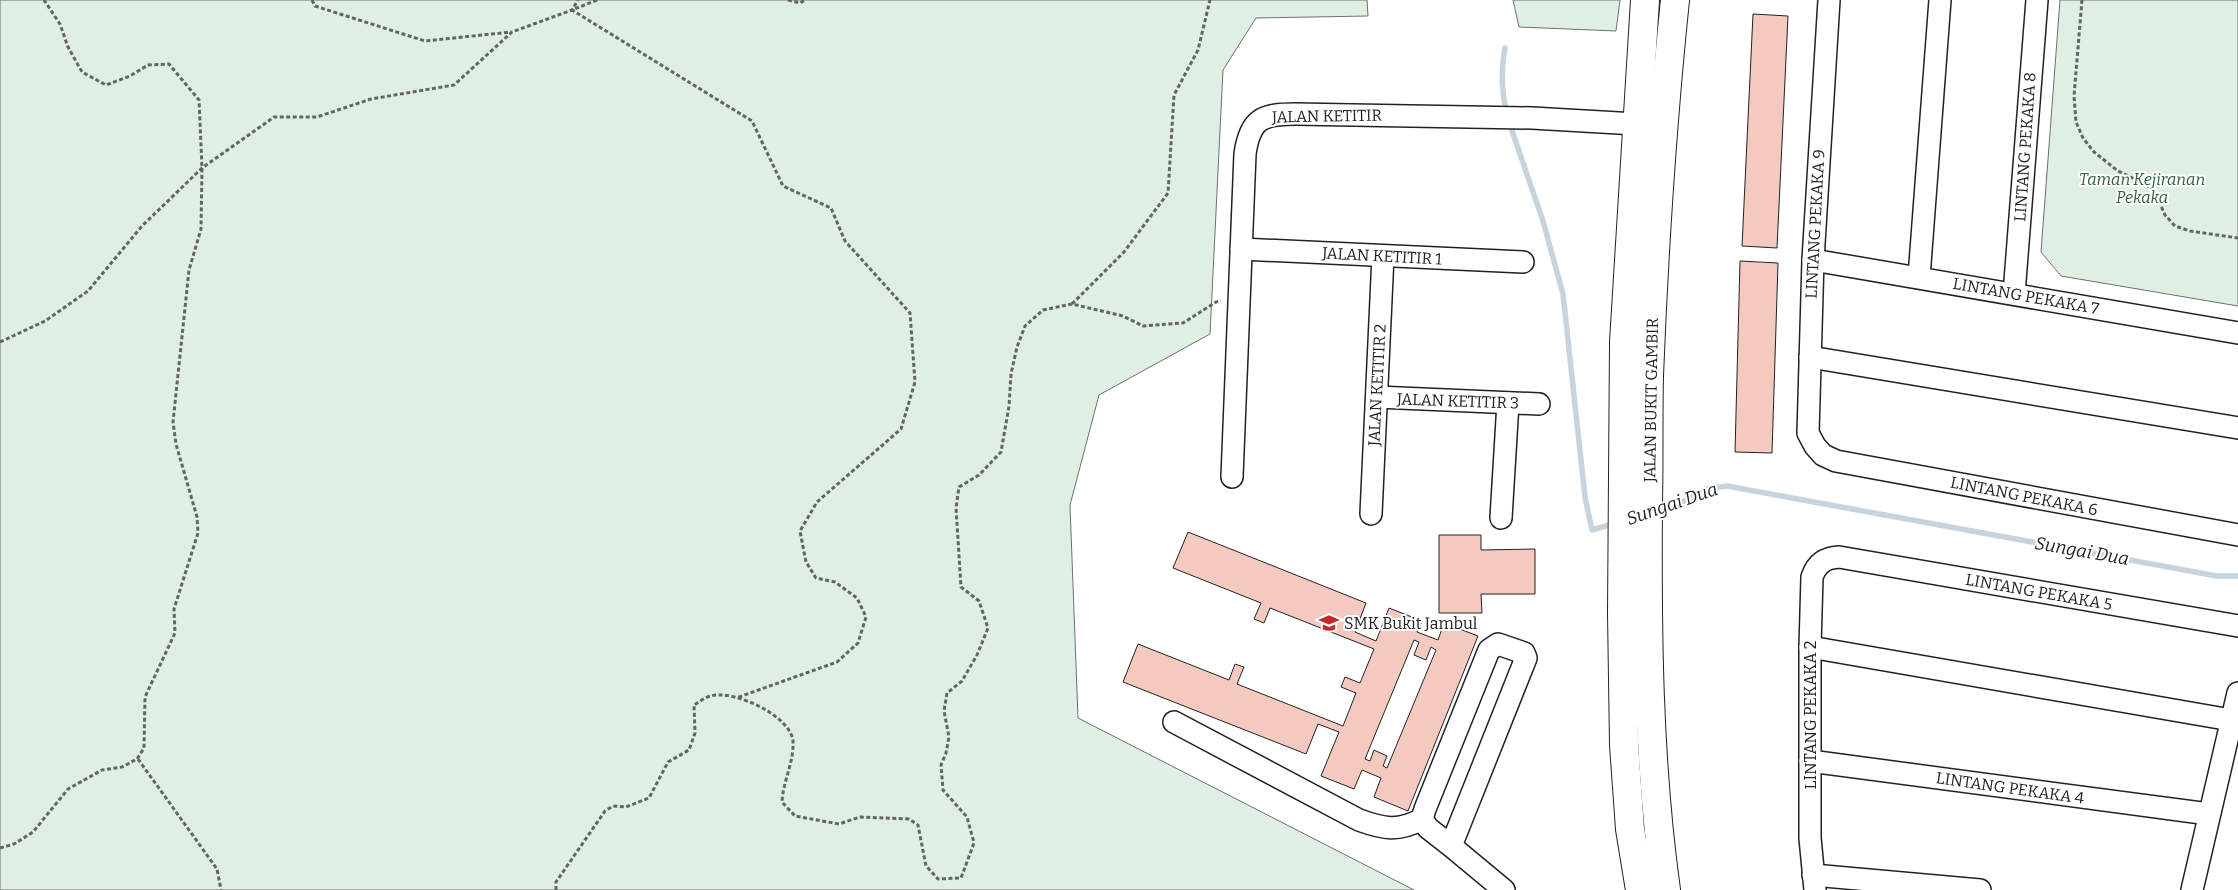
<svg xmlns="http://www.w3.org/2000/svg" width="2238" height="890" font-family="Bitter,serif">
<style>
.green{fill:#e0efe3;stroke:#6f6f6f}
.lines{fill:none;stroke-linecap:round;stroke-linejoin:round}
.stream{stroke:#c7d3dd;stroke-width:5.5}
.building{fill:#f3c9c0;stroke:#222;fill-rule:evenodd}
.minor-casing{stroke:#222;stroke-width:24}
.major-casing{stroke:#222;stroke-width:30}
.path{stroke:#646464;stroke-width:3;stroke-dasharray:4 2.5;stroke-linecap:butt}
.minor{stroke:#fff;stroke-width:21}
.major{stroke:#fff;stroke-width:28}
.labels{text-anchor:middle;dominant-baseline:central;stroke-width:4;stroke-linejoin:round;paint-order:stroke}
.street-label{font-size:16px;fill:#222;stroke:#fff}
.park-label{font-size:16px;font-style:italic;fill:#2f5e38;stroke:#fff}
.poi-label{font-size:16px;fill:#222;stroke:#fff;text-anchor:start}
.water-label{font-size:18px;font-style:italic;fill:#222;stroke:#fff}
</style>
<rect width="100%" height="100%" fill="#fff"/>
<g class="green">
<path d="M0 0H1367L1368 16 1256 18 1223 70 1210 334 1099 395 1070 505 1078 718 1414 890H0Z"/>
<path d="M1513 0H1620L1616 31 1519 27Z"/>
<path d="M2060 0H2238V306L2061 276 2041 252Z"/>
</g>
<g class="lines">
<g class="stream">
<path d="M1505 48C1501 70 1501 91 1507 113"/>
<path d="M1509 122 1543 221 1563 294 1585 497 1592 530 1616 523"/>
<path d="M1656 512 1672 508 1706 489 1727 486 2217 576H2238"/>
</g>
</g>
<g class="building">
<path d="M1753 14 1788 16 1777 248 1742 246Z"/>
<path d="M1740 261 1778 263 1772 453 1735 452Z"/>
<path d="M1188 532 1366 603 1355 632 1376 641 1389 608 1422 621 1417 632 1438 640 1444 623 1478 636 1408 811 1374 797 1381 778 1362 770 1354 789 1321 776 1339 732 1318 724 1306 754 1123 682 1138 644 1229 680 1235 664 1244 667 1237 684 1343 726 1356 693 1341 687 1345 677 1360 683 1374 649 1270 608 1264 623 1254 619 1261 603 1173 568ZM1414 640 1419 642 1414 655 1426 660 1431 647 1436 650 1387 768 1383 766 1387 756 1374 750 1370 761 1365 759Z"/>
<path d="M1439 535H1481V550L1535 549V594H1481L1482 613H1439Z"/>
</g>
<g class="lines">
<defs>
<g id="minor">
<path d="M1829 0 1813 260 1808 433 1815 446 1823 455 1836 461 2238 535"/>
<path d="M1241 249 1523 262"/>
<path d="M1813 260 2238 333"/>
<path d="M1919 277 1940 0"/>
<path d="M2014 294 2037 0"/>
<path d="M1810 357 2238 428"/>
<path d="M1377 397 1539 404"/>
<path d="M1232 477 1245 154C1250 119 1262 114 1295 114L1532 118 1636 124"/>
<path d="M1371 514 1383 256"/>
<path d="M1501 518 1508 403"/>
<path d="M1810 647 2231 720"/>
<path d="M1174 722 1359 820C1384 829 1398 832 1422 819"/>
<path d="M1810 761 2209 814"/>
<path d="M1451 846 1428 828 1422 819 1425 809 1489 650 1498 644 1524 653 1526 658 1451 846 1504 890"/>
<path d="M1813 875 1980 890"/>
<path d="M1815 890 1810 838V647L1812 577C1817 563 1825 558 1839 557L2238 626"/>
<path d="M2192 890 2238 693"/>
</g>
<g id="major">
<path d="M1640 890 1630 829 1624 745 1622 613 1624 342 1645 0"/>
<path d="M1666 890C1648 761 1647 631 1648 501 1649 459 1648 417 1649 376 1654 250 1662 125 1675 0"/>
</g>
</defs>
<use href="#minor" class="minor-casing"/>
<use href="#major" class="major-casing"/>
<g class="path">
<path d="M312 0 315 6 425 41 511 32"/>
<path d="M597 0 572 10 752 121 783 186 831 208 845 241 910 313 915 382 901 429 817 502 800 531 806 562 816 578 835 582 857 598 866 617 858 643 837 662 736 698"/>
<path d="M788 0 800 3 805 0"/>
<path d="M2082 0 2074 96 2076 122 2083 138 2094 152 2118 171 2147 185 2157 197 2165 215 2175 226 2190 231 2238 238"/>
<path d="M1072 304 1124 252 1168 193 1174 95 1198 50 1210 0"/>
<path d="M0 342 45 321 88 291 142 226 202 168 274 117H317L371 99 454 85 512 32 572 10 578 0"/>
<path d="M138 759 217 869 221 890"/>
<path d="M0 848 14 844 33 832 68 789 102 770 122 767 137 759 144 748 145 697 175 633 174 609 198 533 197 517 176 444 173 422 189 270 201 229 202 168 199 100 169 64 148 65 130 76 106 85 82 72 68 47 60 24 44 0"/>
<path d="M556 890V882L605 811 613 806 626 807 649 798 668 762 689 750 695 733 694 705C699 702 705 697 711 696 733 689 791 716 793 741 794 763 783 781 782 802L795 816 839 824 860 817 909 819 918 825 926 866 938 879 961 878 974 843 967 817 943 790 941 765 946 753 949 737 944 711 947 693 962 681 977 655 988 628 979 601 961 587 956 508 959 487 979 475 1001 452 1009 406 1011 374 1017 347 1025 326 1043 310 1072 304 1123 316 1143 326 1183 323 1216 302 1221 301"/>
</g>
<use href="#minor" class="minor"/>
<use href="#major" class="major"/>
</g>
<defs>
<symbol id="school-bare" viewBox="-9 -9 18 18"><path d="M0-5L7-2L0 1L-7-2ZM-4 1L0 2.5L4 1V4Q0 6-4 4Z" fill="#c62828" stroke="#fff" stroke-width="2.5" paint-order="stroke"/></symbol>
</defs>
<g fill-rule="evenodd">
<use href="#school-bare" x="1315" y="609" width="28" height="28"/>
</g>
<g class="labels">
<g class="street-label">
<text transform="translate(1327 116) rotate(-1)">JALAN KETITIR</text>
<text transform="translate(2025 147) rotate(-86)">LINTANG PEKAKA 8</text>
<text transform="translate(1815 224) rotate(-87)">LINTANG PEKAKA 9</text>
<text transform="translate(1382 256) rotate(3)">JALAN KETITIR 1</text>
<text transform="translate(2026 296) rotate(10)">LINTANG PEKAKA 7</text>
<text transform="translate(1377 385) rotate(-87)">JALAN KETITIR 2</text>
<text transform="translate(1651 400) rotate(-89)">JALAN BUKIT GAMBIR</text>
<text transform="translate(1458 401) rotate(2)">JALAN KETITIR 3</text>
<text transform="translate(2024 496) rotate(11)">LINTANG PEKAKA 6</text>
<text transform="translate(2039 592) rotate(10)">LINTANG PEKAKA 5</text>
<text transform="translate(1810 715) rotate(-90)">LINTANG PEKAKA 2</text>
<text transform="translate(2010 788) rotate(8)">LINTANG PEKAKA 4</text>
</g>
<g class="park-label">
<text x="2142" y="179">Taman Kejiranan<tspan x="2142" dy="18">Pekaka</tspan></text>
</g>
<g class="poi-label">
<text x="1344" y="623">SMK Bukit Jambul</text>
</g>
<g class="water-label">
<text transform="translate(1672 504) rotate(-19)">Sungai Dua</text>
<text transform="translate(2082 551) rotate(10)">Sungai Dua</text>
</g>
</g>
</svg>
